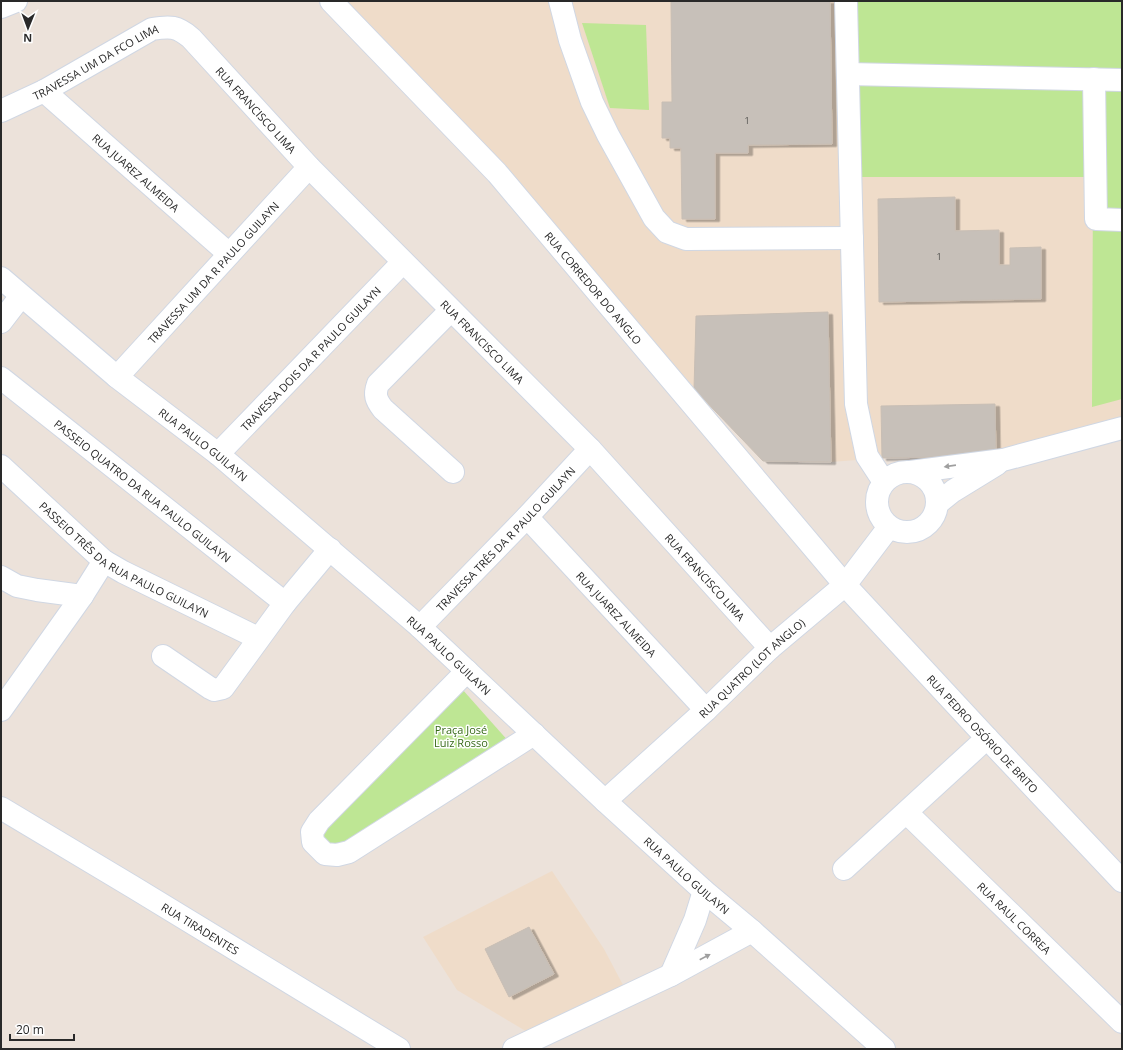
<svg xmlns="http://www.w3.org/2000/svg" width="1123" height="1050" font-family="'Open Sans',sans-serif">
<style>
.education{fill:#efdcc9}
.green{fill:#bee694}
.building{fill:#c7c0b9;stroke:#c8beb4;filter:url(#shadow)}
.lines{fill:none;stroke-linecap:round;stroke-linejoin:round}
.minor-casing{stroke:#d0d7e3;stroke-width:24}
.minor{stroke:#fff;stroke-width:22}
.oneway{fill:#9f9f9f}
.labels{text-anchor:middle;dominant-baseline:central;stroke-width:3;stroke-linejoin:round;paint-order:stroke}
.number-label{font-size:9px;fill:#504f4d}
.street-label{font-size:11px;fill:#292929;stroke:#fff}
.park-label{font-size:11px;fill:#366917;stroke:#fff}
</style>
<defs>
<filter id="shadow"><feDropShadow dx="4.5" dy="2.5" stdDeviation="0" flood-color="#0004"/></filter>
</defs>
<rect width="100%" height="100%" fill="#ece2da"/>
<g class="education">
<path d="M333 1H1122V420L996 456 882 458 831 462 763 461Z"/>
<path d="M552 871 604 949 623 985 529 1033 457 990 423 937Z"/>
</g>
<g class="green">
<path d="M856 1H1122V399L1092 407 1093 177H860Z"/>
<path d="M582 23 646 25 649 110 610 108Z"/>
<path d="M462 689 510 743 344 843H329L320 833Z"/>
</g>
<g class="building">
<path d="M671 1H830L832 144 748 145V153H715V219H682L681 148H670V138H662V102H672Z"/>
<path d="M955 197V231L999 230V265H1010V248L1041 247V299L879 302 878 199Z"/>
<path d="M828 312 831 462 763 461 694 389 696 316Z"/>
<path d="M995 404 996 456 882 458 881 406Z"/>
<path d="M529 927 554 974 509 997 485 949Z"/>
</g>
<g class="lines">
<defs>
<g id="minor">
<path id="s1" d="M331 1 497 173 845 585 987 738 1122 881"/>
<path d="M560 1 570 40 592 102 608 135 654 218 667 232 686 239 852 238"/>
<path d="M846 1 856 404 867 456 884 482"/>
<path d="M1 7 16 1"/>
<path d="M848 74 1122 80"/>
<path d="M1094 79 1096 219 1122 220"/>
<path id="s2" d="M44 91 229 254"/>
<path id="s3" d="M1 111 44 91 152 29C170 26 177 26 191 38L309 167 590 449 770 648"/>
<path id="s4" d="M1 278 117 377 218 454 420 627 605 801 704 891 752 931 884 1049"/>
<path d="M451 310 378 384C374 395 376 400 383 409L453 472"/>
<path d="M1 322 21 296"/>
<path id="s5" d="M117 377 309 167"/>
<path id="s6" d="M1 378 285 603"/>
<path id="s7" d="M218 454 403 262"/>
<path id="s8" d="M1 466 104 561 123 572 258 638"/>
<circle cx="907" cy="502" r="30"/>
<path d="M910 472 1003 460 1122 428"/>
<path d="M938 503 953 491 997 464"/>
<path id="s9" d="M527 517 706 710"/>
<path d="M1 577 17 586 37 590 82 596"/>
<path id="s10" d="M420 627 527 517 590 449"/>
<path d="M163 656 210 688 214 690 223 688 285 603 330 549"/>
<path d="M467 671 319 821 312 832 313 842 325 854 337 855 349 852 534 734"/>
<path d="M1 710 82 596 104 561"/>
<path id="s11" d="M605 801 706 710 770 648 845 585 889 527"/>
<path id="s12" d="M1 808 133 887 399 1049"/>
<path id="s13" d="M907 813 1122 1022"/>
<path d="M844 869 987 738"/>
<path d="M671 975 695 920 704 891"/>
<path d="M514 1049 671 975 752 931"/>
</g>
</defs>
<use href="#minor" class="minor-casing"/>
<use href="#minor" class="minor"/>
</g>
<defs><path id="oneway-solid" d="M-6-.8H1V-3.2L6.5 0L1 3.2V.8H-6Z"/></defs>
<g class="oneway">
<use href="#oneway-solid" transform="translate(950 466) rotate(172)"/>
<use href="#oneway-solid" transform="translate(705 957) rotate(-28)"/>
</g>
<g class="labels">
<g class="number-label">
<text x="747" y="120">1</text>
<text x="939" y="256">1</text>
</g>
<g class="street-label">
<text stroke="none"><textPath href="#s3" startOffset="107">TRAVESSA UM DA FCO LIMA</textPath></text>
<text stroke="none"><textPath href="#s3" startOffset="311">RUA FRANCISCO LIMA</textPath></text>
<text stroke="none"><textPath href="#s2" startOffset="123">RUA JUAREZ ALMEIDA</textPath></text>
<text stroke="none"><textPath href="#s5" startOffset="142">TRAVESSA UM DA R PAULO GUILAYN</textPath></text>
<text stroke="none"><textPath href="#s1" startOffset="389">RUA CORREDOR DO ANGLO</textPath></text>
<text stroke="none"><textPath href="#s3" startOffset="635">RUA FRANCISCO LIMA</textPath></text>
<text stroke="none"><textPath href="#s7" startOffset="133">TRAVESSA DOIS DA R PAULO GUILAYN</textPath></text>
<text stroke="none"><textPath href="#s4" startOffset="262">RUA PAULO GUILAYN</textPath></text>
<text stroke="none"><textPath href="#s6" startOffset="181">PASSEIO QUATRO DA RUA PAULO GUILAYN</textPath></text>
<text stroke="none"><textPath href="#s10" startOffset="123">TRAVESSA TRÊS DA R PAULO GUILAYN</textPath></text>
<text stroke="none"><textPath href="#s8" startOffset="156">PASSEIO TRÊS DA RUA PAULO GUILAYN</textPath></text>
<text stroke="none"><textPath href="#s3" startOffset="959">RUA FRANCISCO LIMA</textPath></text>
<text stroke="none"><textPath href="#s9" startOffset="132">RUA JUAREZ ALMEIDA</textPath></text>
<text stroke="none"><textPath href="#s4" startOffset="586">RUA PAULO GUILAYN</textPath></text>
<text stroke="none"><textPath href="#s11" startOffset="198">RUA QUATRO (LOT ANGLO)</textPath></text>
<text stroke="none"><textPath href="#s1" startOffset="981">RUA PEDRO OSÓRIO DE BRITO</textPath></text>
<text stroke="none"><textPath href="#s4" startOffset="910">RUA PAULO GUILAYN</textPath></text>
<text stroke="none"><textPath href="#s13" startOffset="150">RUA RAUL CORREA</textPath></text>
<text stroke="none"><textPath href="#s12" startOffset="233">RUA TIRADENTES</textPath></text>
</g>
<g class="park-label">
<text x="461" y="729">Praça José<tspan x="461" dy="13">Luiz Rosso</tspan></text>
</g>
</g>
<rect width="1123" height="1050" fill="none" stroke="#292929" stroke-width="4"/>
<g transform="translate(28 28) rotate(181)" stroke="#ffffff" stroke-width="3" paint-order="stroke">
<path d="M0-3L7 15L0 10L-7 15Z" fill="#292929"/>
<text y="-6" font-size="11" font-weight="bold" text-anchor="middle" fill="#292929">N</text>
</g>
<path d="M10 1034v6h64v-6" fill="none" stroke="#292929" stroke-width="2"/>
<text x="16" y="1034" font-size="12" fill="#292929" stroke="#ffffff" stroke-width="3" paint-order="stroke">20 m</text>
</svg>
